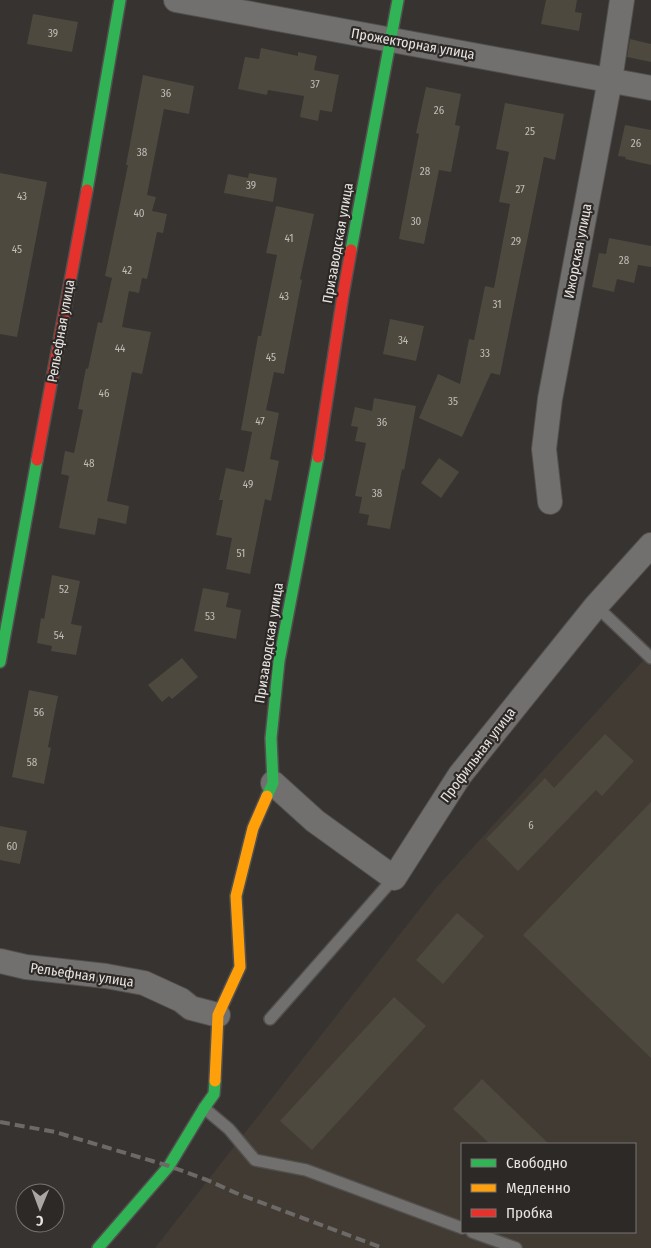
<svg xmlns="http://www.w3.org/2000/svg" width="651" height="1248" font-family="'Fira Sans Condensed',sans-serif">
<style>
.built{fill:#423b34;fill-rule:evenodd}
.building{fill:#4d493e}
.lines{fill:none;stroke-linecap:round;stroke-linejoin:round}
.lane-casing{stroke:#52504e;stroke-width:14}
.street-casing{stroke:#52504e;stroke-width:26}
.fast-casing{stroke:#52504e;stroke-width:14}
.slow-casing{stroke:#52504e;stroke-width:14}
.jam-casing{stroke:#52504e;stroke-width:14}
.lane{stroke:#72706f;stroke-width:11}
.street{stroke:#72706f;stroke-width:24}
.fast{stroke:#30b455;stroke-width:11}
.slow{stroke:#ff9f0a;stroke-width:11}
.jam{stroke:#e5322d;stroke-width:11}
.rail{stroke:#6c6967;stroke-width:4;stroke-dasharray:10 5;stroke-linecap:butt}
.labels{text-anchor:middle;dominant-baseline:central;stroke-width:4.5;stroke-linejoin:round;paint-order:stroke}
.number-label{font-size:11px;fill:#c0bdb9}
.street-label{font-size:14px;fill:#e7e4e2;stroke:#2d2926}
</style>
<rect width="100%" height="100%" fill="#363331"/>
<path class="built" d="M651 652V1248H155L436 888ZM462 1144H635V1232H462Z"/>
<g class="building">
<path d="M546 0H577L575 12 582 13 579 31 541 24Z"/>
<path d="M33 14 78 22 72 52 27 44Z"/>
<path d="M630 39 651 44V62L627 57Z"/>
<path d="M261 48 298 56V52L317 56 314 70 339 75 332 112 320 110 318 121 300 117 304 96 268 90 267 95 238 89 245 57 259 59Z"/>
<path d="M143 75 194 86 189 114 164 109 147 195 156 197 152 211 167 214 163 233 157 232 147 279 142 278 139 293 129 291 122 327 151 332 142 374 132 372 107 501 129 506 126 524 98 518 95 535 59 528 69 476 61 474 65 451 74 453 83 410 78 409 86 368 88 369 98 322 102 323 112 278 105 276 128 165H126Z"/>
<path d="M426 87 461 94 455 125 460 126 451 172 439 170 424 244 399 239 419 134 416 133Z"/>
<path d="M505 103 564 114 555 160 544 157 500 375 491 373 462 437 419 418 438 374 460 384 469 339 474 340 485 286 494 288 510 204 499 202 509 152 496 149Z"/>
<path d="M625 125 651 130V165L625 159 626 157 618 156Z"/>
<path d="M0 173 47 182 17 337 0 334Z"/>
<path d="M249 173 277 178 273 202 224 193 228 174 248 178Z"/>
<path d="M276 206 314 214 300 279 302 280 284 374 274 372 266 410 279 413 270 459 279 461 271 501 265 499 250 574 226 569 232 538 216 535 223 500H219L226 468 244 472 252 432 241 430 258 336H261L277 255 266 253Z"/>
<path d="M609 238 651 246V267L638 265 634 283 617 279 614 292 592 287 599 253 606 254Z"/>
<path d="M390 319 424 326 416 361 383 354Z"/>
<path d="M374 398 416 406 404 470 402 469 390 529 367 525 369 515 359 513 362 497 355 496 366 443 355 441 358 427 351 426 355 407 372 411Z"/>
<path d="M439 458 459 472 441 498 421 483Z"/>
<path d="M52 575 80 581 71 624 82 626 76 655 51 651 52 646 37 643 41 618 44 619Z"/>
<path d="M203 588 229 593 226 607 241 610 236 639 194 631Z"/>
<path d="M182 658 198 677 172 699 169 696 162 702 148 685Z"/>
<path d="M29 690 58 696 48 747 51 748 44 784 12 777Z"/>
<path d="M605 734 634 761 602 796 596 790 518 871 486 839 545 778 554 788Z"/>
<path d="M651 802V1058L523 935Z"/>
<path d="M0 826 27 831 20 864 0 860Z"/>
<path d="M457 913 484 936 443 984 416 960Z"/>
<path d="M394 997 426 1026 312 1150 280 1121Z"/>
<path d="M482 1079 549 1144H490L453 1109Z"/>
</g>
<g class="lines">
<defs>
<g id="lane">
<path d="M596 606 651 658"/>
<path d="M270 1019 394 878"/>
<path d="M204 1108 229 1129 255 1160 306 1170 462 1228"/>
<path d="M472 1232 516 1248"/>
</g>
<g id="street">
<path d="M176 0 651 88"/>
<path d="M550 502 544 449 550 399 610 80 622 0"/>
<path d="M273 783 315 821 394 878 460 775 596 606 651 545"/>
<path d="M0 961 26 967 106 976 144 983 181 1000 191 1008 218 1015"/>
</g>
<g id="fast">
<path d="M87 190 120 0"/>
<path d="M351 250 398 0"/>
<path d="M0 662 37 460"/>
<path d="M267 796 273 783 271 738 279 661 318 457"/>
<path d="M98 1248 169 1166 204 1108 214 1094 215 1081"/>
</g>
<path id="slow" d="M215 1081 218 1015 240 967 236 896 253 828 267 796"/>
<g id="jam">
<path d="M318 457 343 295 351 250"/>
<path d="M37 460 87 190"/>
</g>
</defs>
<use href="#lane" class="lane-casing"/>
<use href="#street" class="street-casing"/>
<use href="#fast" class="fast-casing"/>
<use href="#slow" class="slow-casing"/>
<use href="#jam" class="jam-casing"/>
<use href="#lane" class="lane"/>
<use href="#street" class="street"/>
<use href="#fast" class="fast"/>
<use href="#slow" class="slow"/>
<use href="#jam" class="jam"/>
<path class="rail" d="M0 1122 55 1132 169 1166 207 1180 236 1193 383 1248"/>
</g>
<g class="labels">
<g class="number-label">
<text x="53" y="33">39</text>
<text x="315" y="84">37</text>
<text x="166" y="93">36</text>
<text x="439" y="110">26</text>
<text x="530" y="131">25</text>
<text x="636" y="143">26</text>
<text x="142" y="152">38</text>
<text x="425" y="171">28</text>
<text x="251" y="185">39</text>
<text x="520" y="189">27</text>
<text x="22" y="196">43</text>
<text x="139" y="213">40</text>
<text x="416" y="221">30</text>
<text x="289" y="238">41</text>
<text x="516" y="241">29</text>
<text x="17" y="249">45</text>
<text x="624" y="260">28</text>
<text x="127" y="270">42</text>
<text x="284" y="296">43</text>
<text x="497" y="304">31</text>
<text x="403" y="340">34</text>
<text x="120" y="348">44</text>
<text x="485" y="353">33</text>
<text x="271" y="357">45</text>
<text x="104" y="393">46</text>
<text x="453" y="401">35</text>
<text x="260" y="421">47</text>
<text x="382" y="422">36</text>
<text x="89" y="463">48</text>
<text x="248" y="484">49</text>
<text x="377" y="493">38</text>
<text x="241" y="553">51</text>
<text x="64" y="589">52</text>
<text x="210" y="616">53</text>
<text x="59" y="635">54</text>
<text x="39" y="712">56</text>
<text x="32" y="762">58</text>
<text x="531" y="825">6</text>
<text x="12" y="846">60</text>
</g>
<g class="street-label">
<text transform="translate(413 44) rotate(10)">Прожекторная улица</text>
<text transform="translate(338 243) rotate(-80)">Призаводская улица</text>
<text transform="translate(578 251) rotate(-79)">Ижорская улица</text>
<text transform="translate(61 331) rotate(-80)">Рельефная улица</text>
<text transform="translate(269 643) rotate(-81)">Призаводская улица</text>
<text transform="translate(478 755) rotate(-53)">Профильная улица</text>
<text transform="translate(82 975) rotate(8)">Рельефная улица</text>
</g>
</g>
<rect x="461" y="1143" width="175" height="90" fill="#2d2926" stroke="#777471"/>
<rect x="471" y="1159" width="25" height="8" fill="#30b455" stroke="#777471"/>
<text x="506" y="1168" font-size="15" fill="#e7e4e2">Свободно</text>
<rect x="471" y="1184" width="25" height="8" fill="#ff9f0a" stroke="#777471"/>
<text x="506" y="1193" font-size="15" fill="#e7e4e2">Медленно</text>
<rect x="471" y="1209" width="25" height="8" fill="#e5322d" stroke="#777471"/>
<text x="506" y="1218" font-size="15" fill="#e7e4e2">Пробка</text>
<g transform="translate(40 1208) rotate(181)"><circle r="24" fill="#2d2926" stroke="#777471"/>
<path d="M0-4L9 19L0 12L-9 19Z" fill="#a9a6a4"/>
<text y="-8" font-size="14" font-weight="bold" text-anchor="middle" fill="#e7e4e2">С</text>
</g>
</svg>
